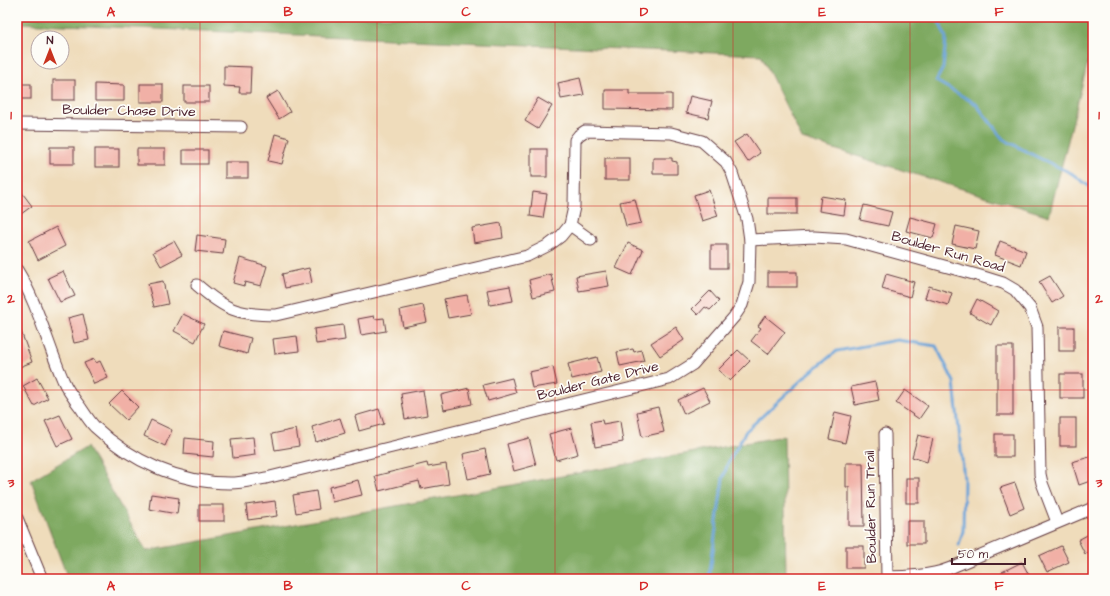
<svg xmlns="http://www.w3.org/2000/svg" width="1110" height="596" font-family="'Architects Daughter',sans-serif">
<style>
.forest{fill:#7ea961;stroke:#646446}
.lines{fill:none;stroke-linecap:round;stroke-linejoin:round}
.stream{stroke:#68a2d8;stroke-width:3}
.building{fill:#f1b0a6}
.street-casing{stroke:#633b41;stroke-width:13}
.street{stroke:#fff;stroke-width:11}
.grid{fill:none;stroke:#d62828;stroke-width:1;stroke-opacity:0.55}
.labels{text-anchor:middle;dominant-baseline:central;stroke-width:3.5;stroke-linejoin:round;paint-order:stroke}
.street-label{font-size:14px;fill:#4a1f2b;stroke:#fdfcf7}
.neatline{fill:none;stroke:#d62828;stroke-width:1.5}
.grid-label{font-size:13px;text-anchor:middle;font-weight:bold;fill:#d62828}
</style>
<rect width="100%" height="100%" fill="#fdfcf7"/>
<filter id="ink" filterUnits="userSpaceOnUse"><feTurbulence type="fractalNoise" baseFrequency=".025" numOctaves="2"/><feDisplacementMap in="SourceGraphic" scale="8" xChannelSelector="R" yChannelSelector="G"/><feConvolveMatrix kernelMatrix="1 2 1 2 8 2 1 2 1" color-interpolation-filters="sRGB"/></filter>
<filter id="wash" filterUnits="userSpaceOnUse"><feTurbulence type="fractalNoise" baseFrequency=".012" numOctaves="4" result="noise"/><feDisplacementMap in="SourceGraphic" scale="16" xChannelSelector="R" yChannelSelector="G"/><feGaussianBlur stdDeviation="0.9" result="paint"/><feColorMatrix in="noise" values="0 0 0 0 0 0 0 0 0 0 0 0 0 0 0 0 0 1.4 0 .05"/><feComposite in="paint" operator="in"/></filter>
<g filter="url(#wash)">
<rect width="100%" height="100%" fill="#efdcbb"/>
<g class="forest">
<path d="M17 17H1093V42L1049 216 802 139 761 55 17 23Z"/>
<path d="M784 436 786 579H68L31 480 87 447 146 551Z"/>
</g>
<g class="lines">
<g class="stream">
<path d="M937 17 946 38 943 68 936 81 976 104 1003 139 1037 157 1071 173 1093 189"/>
<path d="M709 579 723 478 728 463 746 431 808 374 837 351 897 340 936 346 954 382 964 479 963 531 959 545"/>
<path d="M1087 579 1093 576"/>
</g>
</g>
<g id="blocks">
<g class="building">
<path d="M224 66 251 67 250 93H239L240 87 224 86Z"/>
<path d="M580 78 584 95 561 99 558 83Z"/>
<rect x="53" y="80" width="22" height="20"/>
<rect x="17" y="84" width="14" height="15"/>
<path d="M95 84 124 85V101H95Z"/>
<rect x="140" y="84" width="23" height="18"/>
<rect x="184" y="86" width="25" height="16"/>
<path d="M605 90H629V94H672V110L605 109Z"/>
<path d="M278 91 290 112 279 119 266 98Z"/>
<path d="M690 96 712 101 708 118 686 113Z"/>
<path d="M538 98 552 106 538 129 525 121Z"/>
<path d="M275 134 289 138 282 164 268 161Z"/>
<path d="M747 134 760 153 748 162 734 142Z"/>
<rect x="50" y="147" width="24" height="17"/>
<rect x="95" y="149" width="24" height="18"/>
<rect x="137" y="149" width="28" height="16"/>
<rect x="531" y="149" width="16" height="28"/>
<rect x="183" y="150" width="25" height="14"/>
<rect x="605" y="158" width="25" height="22"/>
<path d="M653 158H672V161L677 162V174H653Z"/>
<rect x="225" y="162" width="23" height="16"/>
<path d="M17 186 32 206 17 217Z"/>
<path d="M709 190 718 216 702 221 694 195Z"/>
<path d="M533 192 547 194 543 218 530 216Z"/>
<path d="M821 196 846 200 844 215 819 211Z"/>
<rect x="768" y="198" width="29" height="16"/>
<path d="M635 199 641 223 626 226 620 202Z"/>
<path d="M864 205 892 212 888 226 860 220Z"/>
<path d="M910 217 937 224 933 238 906 231Z"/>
<path d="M501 223 503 238 474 243 472 228Z"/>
<path d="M956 226 979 231 975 249 952 244Z"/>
<path d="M56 227 65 246 38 260 29 241Z"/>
<path d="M197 235 225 239 223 254 195 251Z"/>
<path d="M174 241 182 255 161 266 153 252Z"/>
<path d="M1000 241 1026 251 1021 265 995 255Z"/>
<path d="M628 243 643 250 632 275 616 268Z"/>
<rect x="711" y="245" width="16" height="23"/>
<path d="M240 258 267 266 261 286 245 282 244 286 233 283Z"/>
<path d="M309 268 312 283 285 288 282 274Z"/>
<path d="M63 271 75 296 60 302 48 278Z"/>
<path d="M606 271 609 286 579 291 576 276Z"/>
<rect x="768" y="272" width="29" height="15"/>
<path d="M551 274 555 292 533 297 529 280Z"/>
<path d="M886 274 914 282 910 297 882 289Z"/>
<path d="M1050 276 1063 296 1052 303 1039 282Z"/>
<path d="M163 281 168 304 154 307 148 284Z"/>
<path d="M510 286 513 301 490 305 487 290Z"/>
<path d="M929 286 952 293 948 305 925 298Z"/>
<path d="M710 291 719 301 710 310 705 307 698 315 692 309Z"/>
<path d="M467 295 471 314 448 318 444 299Z"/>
<path d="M977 299 998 311 991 325 970 313Z"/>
<path d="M423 305 427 322 403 327 400 310Z"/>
<path d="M83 314 89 340 74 343 68 318Z"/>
<path d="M183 314 204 324 195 342 174 331Z"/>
<path d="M374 316 375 319 384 318 386 331 361 335 358 319Z"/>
<path d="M765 316 785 332 768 354 751 341 761 328 758 326Z"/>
<path d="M18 323 32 362 17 368V324Z"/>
<path d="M343 325 345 340 316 344 314 329Z"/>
<path d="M676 327 684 340 660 356 651 343Z"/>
<rect x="1059" y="327" width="15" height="24"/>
<path d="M223 331 251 338 247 354 219 346Z"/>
<path d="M297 336 299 351 275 354 273 339Z"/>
<rect x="997" y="346" width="16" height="69"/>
<path d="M633 349 634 352 641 350 644 361 620 366 617 352Z"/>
<path d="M738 350 750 361 730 381 718 370Z"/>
<path d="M597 357 601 372 572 379 568 364Z"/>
<path d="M94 359 96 363 100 361 108 378 94 384 84 363Z"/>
<path d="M553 367 557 384 532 388 529 372Z"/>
<rect x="1060" y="374" width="23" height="24"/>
<path d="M37 378 48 398 34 406 23 386Z"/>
<path d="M512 378 516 393 488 401 483 385Z"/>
<path d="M875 382 879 400 855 405 851 387Z"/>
<path d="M469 388 472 404 444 410 441 395Z"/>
<path d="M703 388 710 401 684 414 678 400Z"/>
<path d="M423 390 427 415 405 419 401 394Z"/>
<path d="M905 390 928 406 919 419 896 403Z"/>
<path d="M122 391 138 407 126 420 109 404Z"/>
<path d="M658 407 664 432 642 437 637 412Z"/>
<path d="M379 409 384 424 359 431 355 416Z"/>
<path d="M835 412 851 416 845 443 829 439Z"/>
<path d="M60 415 72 439 57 446 45 421Z"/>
<path d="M340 418 345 433 316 442 312 427Z"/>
<rect x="1060" y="418" width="16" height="28"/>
<path d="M151 420 172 430 165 446 144 436Z"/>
<path d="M602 420 603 424 620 421 623 442 595 447 591 422Z"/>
<path d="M571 428 578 454 556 460 549 434Z"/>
<path d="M296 429 299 446 275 450 272 434Z"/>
<rect x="995" y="434" width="18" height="23"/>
<path d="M918 435 933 439 927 462 912 457Z"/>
<path d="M253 437 255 455 233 458 231 439Z"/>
<path d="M185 438 214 441 213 457 184 454Z"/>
<path d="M529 438 536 465 514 471 507 444Z"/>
<path d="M485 449 490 474 468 479 463 454Z"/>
<path d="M1093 456V480L1079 485 1072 462Z"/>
<path d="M427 463 428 467 446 464 449 484 421 489 419 481 379 491 375 476Z"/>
<path d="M846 463H863L864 526H849V487H846Z"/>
<rect x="906" y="478" width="13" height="25"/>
<path d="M358 480 362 495 332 502 329 487Z"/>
<path d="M1015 483 1024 508 1010 514 1000 488Z"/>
<path d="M316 491 319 509 296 513 293 495Z"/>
<path d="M151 494 179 498 177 514 149 509Z"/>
<path d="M275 501 277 516 248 520 246 505Z"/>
<rect x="199" y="505" width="25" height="16"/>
<rect x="907" y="521" width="17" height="23"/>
<path d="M1093 532V550L1085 554 1078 540Z"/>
<rect x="846" y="546" width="18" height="22"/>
<path d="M1061 546 1069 562 1047 572 1039 556Z"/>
<path d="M1022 562 1031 579H1005L1002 572Z"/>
</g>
</g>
</g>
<g filter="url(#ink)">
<use href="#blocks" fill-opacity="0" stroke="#633b41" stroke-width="1"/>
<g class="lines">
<defs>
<g id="street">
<path d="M17 124 241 127"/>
<path d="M570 225 591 240"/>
<path d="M750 240 814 237 846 239 977 275 1003 283 1015 290 1030 308 1037 327 1040 474 1042 483 1057 522"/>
<path d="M17 270C38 304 47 343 63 380 67 390 74 399 81 408 85 414 90 422 95 427 131 461 179 483 230 483 241 483 254 480 266 478L669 379 693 364 734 317 742 305 749 282 750 240 747 219 732 173 726 162 702 141 671 133 585 131 579 135 575 140 574 207 570 225 561 236 549 245 527 256 276 315C238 315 226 310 197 285"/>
<path d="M885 434 887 579"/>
<path d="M17 518 42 579"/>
<path d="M887 577C911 576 936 576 957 565L1093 508"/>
</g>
</defs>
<use href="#street" class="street-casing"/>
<use href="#street" class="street"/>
</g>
</g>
<path class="grid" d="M200 17V579M377 17V579M555 17V579M733 17V579M910 17V579M17 206H1093M17 390H1093"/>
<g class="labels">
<g class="street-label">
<text transform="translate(129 111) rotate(1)">Boulder Chase Drive</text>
<text transform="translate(948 252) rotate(16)">Boulder Run Road</text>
<text transform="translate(598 381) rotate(-14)">Boulder Gate Drive</text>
<text transform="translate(871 507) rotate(-91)">Boulder Run Trail</text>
</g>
</g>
<rect width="1110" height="596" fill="none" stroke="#fdfcf7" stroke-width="44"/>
<g transform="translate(50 50)"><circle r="19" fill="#fdfcf7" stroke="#b5a4a5"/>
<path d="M0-3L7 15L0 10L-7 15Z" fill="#c8321e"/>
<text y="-6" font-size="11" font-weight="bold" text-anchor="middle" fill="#4a1f2b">N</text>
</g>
<path d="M952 558v6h73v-6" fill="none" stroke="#4a1f2b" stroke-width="2"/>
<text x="958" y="558" font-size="12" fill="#4a1f2b" stroke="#fdfcf7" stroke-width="3" paint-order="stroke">50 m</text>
<rect x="22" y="22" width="1066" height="552" class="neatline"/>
<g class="grid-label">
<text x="111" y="16">A</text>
<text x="288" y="16">B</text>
<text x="466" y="16">C</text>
<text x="644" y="16">D</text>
<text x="822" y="16">E</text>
<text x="999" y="16">F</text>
<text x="11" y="119">1</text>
<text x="1099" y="119">1</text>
<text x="11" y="303">2</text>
<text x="1099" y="303">2</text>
<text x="11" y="487">3</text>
<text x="1099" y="487">3</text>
<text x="111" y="590">A</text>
<text x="288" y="590">B</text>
<text x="466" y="590">C</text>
<text x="644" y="590">D</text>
<text x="822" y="590">E</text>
<text x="999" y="590">F</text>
</g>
</svg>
